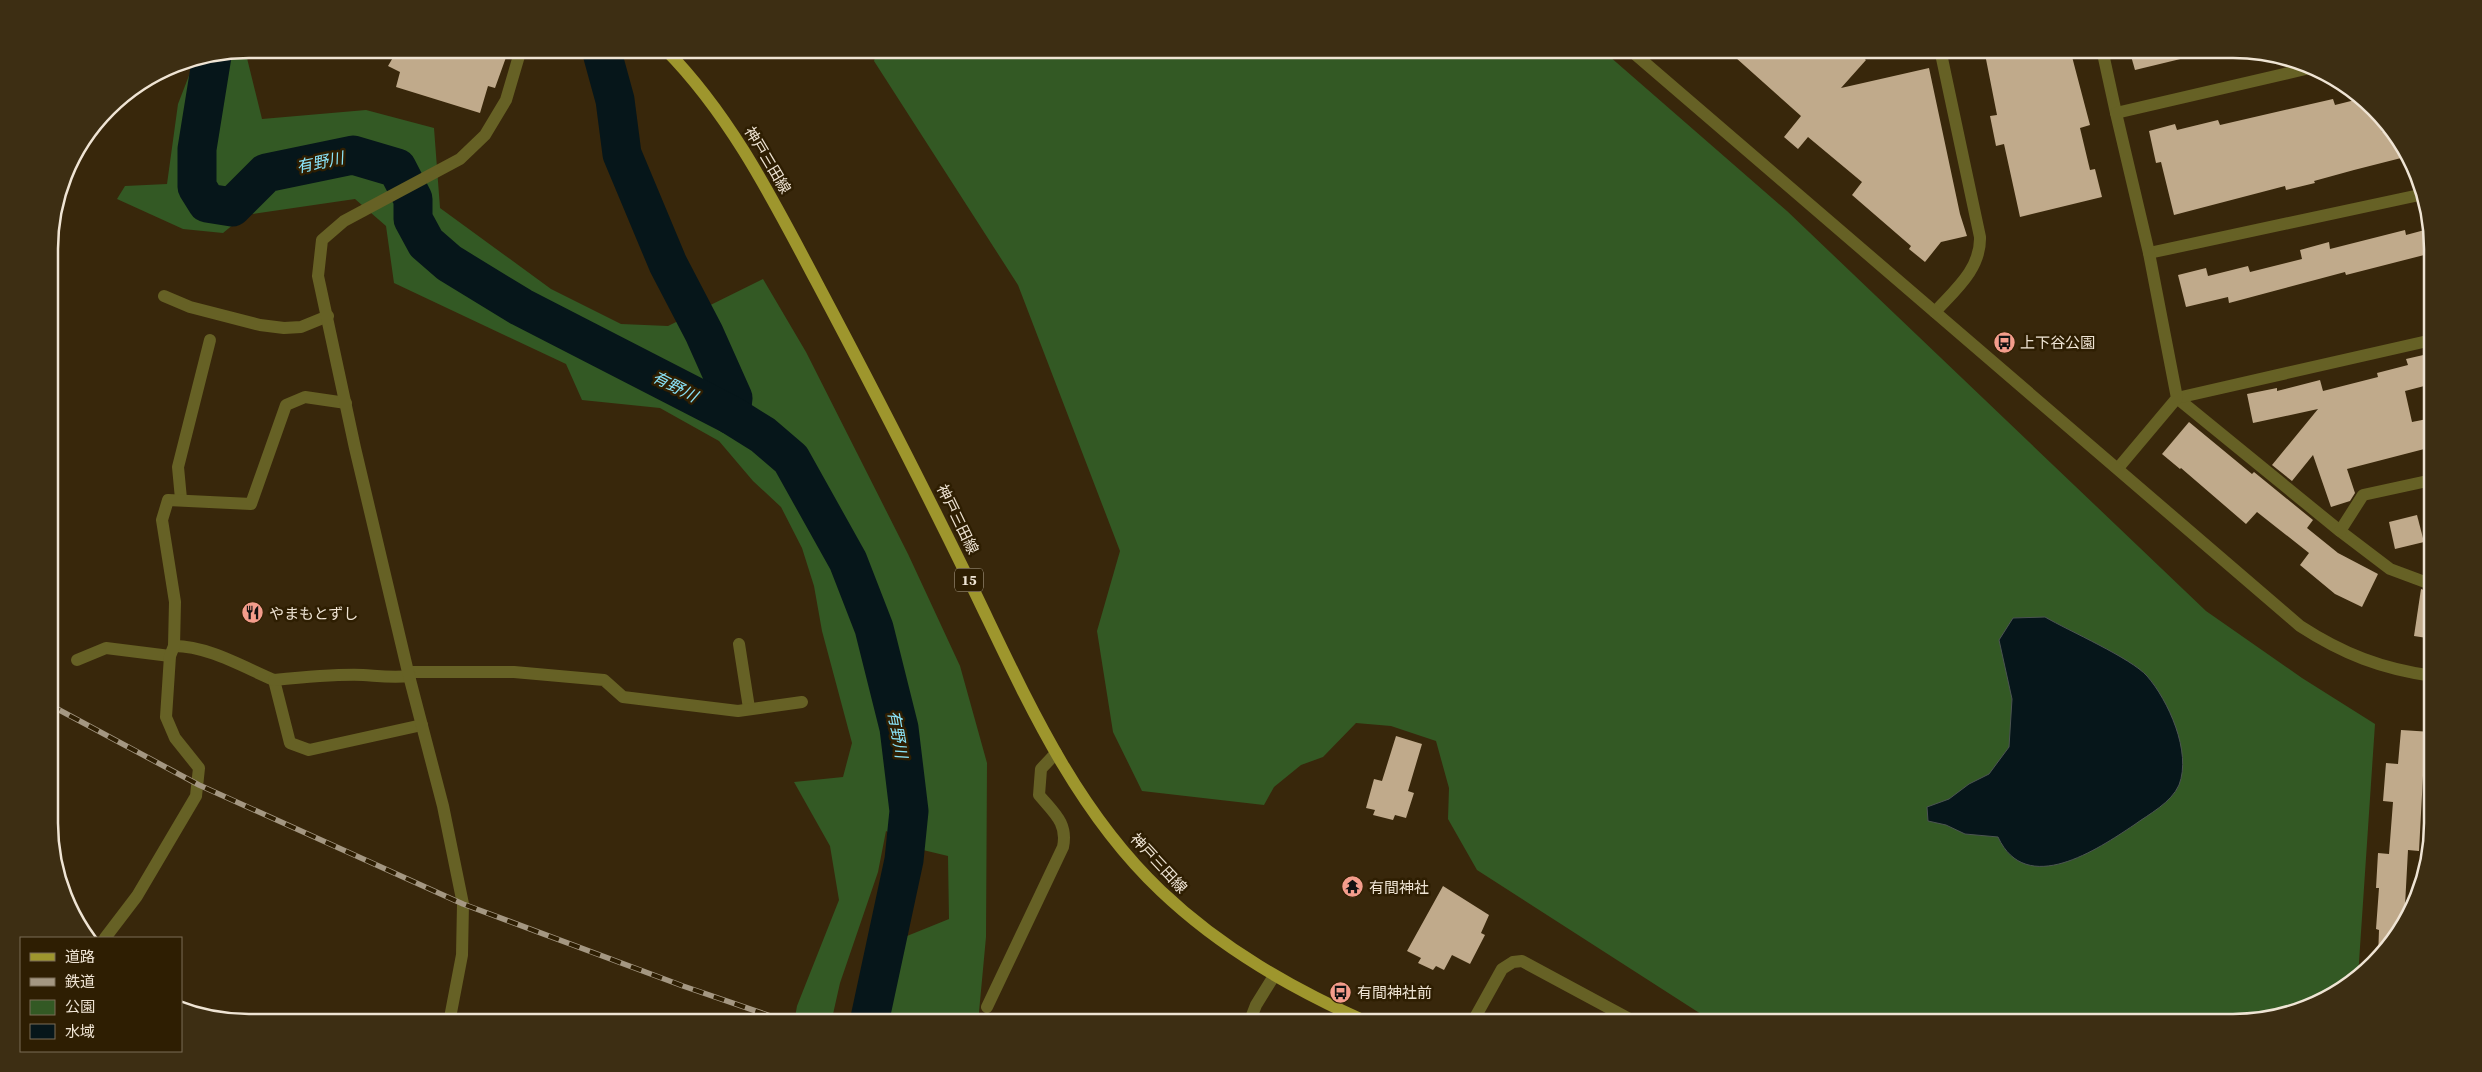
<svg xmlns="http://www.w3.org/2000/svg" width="2482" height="1072" font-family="'Source Serif 4','Noto Sans JP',serif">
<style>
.green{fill:#335924}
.water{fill:#06161a;stroke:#4c5452}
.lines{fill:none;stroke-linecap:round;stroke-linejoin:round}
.river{stroke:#06161a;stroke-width:39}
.building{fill:#c0aa8b}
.minor{stroke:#666125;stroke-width:12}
.tertiary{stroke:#666125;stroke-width:12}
.primary{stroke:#9e962d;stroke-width:12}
.rail-casing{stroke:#a49782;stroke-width:5.5}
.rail{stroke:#2e1e02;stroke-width:4;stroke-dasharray:11;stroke-linecap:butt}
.labels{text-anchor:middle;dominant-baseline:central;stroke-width:5;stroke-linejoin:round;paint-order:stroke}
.shield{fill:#2e1e02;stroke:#b5a995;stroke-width:1}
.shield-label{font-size:14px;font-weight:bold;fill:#efe4d4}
.street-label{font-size:15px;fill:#efe4d4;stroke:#2e1e02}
.poi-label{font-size:15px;fill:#efe4d4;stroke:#2e1e02;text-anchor:start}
.water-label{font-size:16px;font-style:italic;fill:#8ae3f8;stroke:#2e1e02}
.rim{fill:none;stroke:#efe4d4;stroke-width:2.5}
</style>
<rect width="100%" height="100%" fill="#38270b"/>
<g class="green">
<path d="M878 49H1601L1787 211 2206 611 2302 678 2375 724 2358 977C2325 1007 2288 1014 2246 1023H1715L1477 870 1448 819 1449 788 1436 741 1391 726 1356 723 1323 757 1301 765 1274 787 1264 805 1142 791 1113 732 1097 631 1120 551 1018 285 874 61Z"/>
<path d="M245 50 262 119 366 110 434 128 440 208 551 289 621 324 668 326 763 279 806 352 908 554 960 666 987 763 986 937 978 1023H879L880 1010 907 936 949 919 948 856 923 850 886 831 878 872 840 983 831 1023H794L797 1006 839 900 830 846 794 782 843 777 852 743 822 631 814 586 802 548 781 507 753 481 719 441 660 408 582 400 566 364 394 283 386 226 355 199 245 215 223 233 183 229 117 199 125 186 167 184 178 104 195 60Z"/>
</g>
<path class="water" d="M2045 617C2069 631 2131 658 2147 676 2168 700 2192 752 2179 785 2171 803 2149 814 2134 825 2098 849 2026 898 1998 837L1965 834 1946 825 1928 821 1927 807 1949 799 1969 784 1989 774 2009 747 2012 699 1999 640 2013 618Z"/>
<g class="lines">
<g class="river">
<path d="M601 49 615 100 622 154 668 264 704 333 733 398 731 415"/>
<path d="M212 56 197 149V187L207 203 232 207 266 173 353 155 397 168 413 199V219L426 243 449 263 521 307 731 415 763 435 791 459 848 561 874 628 899 728 909 811 904 860 869 1023"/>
</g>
</g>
<g class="building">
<path d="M398 49H509L495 88 488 86 480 113 396 87 400 72 388 66Z"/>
<path d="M1726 49H1853L1866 60 1841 88 1929 68 1960 214 1967 236 1941 242 1925 262 1909 249 1911 246 1852 195 1862 182 1808 137 1798 149 1784 137 1801 116Z"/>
<path d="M1984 49H2070L2090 125 2080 128 2090 170 2095 169 2102 197 2020 217 2004 144 1996 146 1990 116 1997 115Z"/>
<path d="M2129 49H2196L2197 55 2135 70Z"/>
<path d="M2363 98 2378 113 2382 132 2393 129 2409 156 2354 170 2314 181 2315 183 2286 190 2285 186 2174 215 2161 162 2156 163 2149 131 2175 124 2177 130 2218 120 2220 125 2333 99 2335 105Z"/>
<path d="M2432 228V253L2346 275 2345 272 2229 303 2228 297 2186 307 2178 275 2206 268 2208 276 2248 266 2250 272 2302 259 2300 250 2329 242 2330 249 2405 230 2406 235Z"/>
<path d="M2432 353V384L2405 391 2412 422 2432 418V447L2347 469 2355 493 2350 501 2331 507 2313 455 2292 481 2272 465 2318 409 2253 423 2247 394 2277 388V391L2320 380 2323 391 2378 377 2377 373 2408 365 2406 359Z"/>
<path d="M2189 422 2252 474 2254 472 2313 520 2307 528 2338 553 2378 574 2362 607 2335 594 2300 565 2309 553 2257 512 2246 524 2181 468 2180 469 2162 454Z"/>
<path d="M2417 515 2424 542 2395 549 2389 522Z"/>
<path d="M2421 589 2433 593V639L2414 636Z"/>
<path d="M2401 730 2432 732 2430 758 2424 757 2419 851 2408 850 2404 924 2392 945 2378 958 2379 930 2376 929 2379 888H2376L2378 853 2389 854 2393 802 2383 801 2386 763 2398 764Z"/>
<path d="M1396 736 1422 744 1408 791 1414 793 1406 818 1395 815 1393 820 1373 815 1375 810 1366 808 1374 779 1382 781Z"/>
<path d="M1443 886 1489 915 1481 933 1485 935 1470 964 1452 955 1444 970 1436 966 1433 970 1418 963 1421 958 1407 951Z"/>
</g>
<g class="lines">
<g class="minor">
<path d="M1867 49 1871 52 1892 49"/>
<path d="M2102 49 2116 113"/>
<path d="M2149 253 2424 194"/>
<path d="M164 296 190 307 260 325 284 328 301 327 328 316"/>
<path d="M1935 312C1955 290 1981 269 1980 237L1940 49"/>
<path d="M2177 398 2340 531 2390 569 2433 585"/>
<path d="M2177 398 2432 340"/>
<path d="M2119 467 2177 398 2149 253 2116 113 2314 67"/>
<path d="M181 499 178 467 210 340"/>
<path d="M2340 531 2363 495 2432 480"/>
<path d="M739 644 749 708"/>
<path d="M174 646C208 646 243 667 274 680L290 743 309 750 422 725"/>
<path d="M77 660 106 648 170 656"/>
<path d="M408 672H514L604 680 623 697 738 711 802 702"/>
<path d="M274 680C304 677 334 674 363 675 379 676 393 678 410 676"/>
<path d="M105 938 137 896 196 796 199 768 175 738 166 717 170 656 174 646 175 602 162 520 168 500 251 504 286 405 305 397 346 403"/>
<path d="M987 1007 1063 847C1068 823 1054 813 1039 795L1041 769 1056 753"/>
<path d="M449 1023 462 955 463 904 443 806 408 672 355 448 318 276 322 240 344 221 460 159 485 135 506 100 521 49"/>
<path d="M1249 1023 1256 1005 1274 976"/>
<path d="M1472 1023 1502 969 1513 962 1522 961 1637 1023"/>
</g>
<path class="tertiary" d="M1629 49 2300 626C2343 654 2382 669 2433 676"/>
<path class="primary" d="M665 49C731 116 772 198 816 281 867 377 917 474 965 572 1020 684 1069 804 1161 891 1222 949 1293 989 1369 1023"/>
<defs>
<path id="rail" d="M50 705 199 785 463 904 683 986 791 1023"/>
</defs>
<use href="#rail" class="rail-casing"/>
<use href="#rail" class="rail"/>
</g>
<defs>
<symbol id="bus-disc" viewBox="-11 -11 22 22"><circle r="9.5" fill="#f49d8c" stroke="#2e1e02"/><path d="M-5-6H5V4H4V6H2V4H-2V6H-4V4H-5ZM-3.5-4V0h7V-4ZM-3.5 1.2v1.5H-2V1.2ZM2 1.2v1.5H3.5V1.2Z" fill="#111"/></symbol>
<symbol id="restaurant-disc" viewBox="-11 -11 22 22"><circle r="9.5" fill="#f49d8c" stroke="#2e1e02"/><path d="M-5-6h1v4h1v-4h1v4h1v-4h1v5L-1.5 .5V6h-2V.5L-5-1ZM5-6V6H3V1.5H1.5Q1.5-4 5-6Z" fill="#111"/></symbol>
<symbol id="temple-disc" viewBox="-11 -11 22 22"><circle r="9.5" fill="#f49d8c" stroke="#2e1e02"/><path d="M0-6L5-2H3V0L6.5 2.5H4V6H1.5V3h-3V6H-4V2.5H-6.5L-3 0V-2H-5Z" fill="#111"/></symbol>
</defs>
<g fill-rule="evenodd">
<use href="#bus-disc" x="1992" y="330" width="25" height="25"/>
<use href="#restaurant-disc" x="240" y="600" width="25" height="25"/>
<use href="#temple-disc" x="1340" y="874" width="25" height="25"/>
<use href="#bus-disc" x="1328" y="980" width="25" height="25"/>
</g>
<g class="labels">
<rect class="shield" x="955" y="568.5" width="28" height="23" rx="4"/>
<g class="shield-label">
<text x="969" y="580">15</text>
</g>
<g class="street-label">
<text transform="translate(768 160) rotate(59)">神戸三田線</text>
<text transform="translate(958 519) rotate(64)">神戸三田線</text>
<text transform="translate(1159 863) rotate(47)">神戸三田線</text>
</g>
<g class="poi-label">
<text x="2020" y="342">上下谷公園</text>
<text x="269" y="613">やまもとずし</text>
<text x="1369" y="887">有間神社</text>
<text x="1357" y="992">有間神社前</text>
</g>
<g class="water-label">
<text transform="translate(320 162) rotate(-12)">有野川</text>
<text transform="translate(675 386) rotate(27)">有野川</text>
<text transform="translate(898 734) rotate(80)">有野川</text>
</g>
</g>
<path d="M0 0H2482V1072H0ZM249 58H2233A191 191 0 0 1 2424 249V823A191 191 0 0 1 2233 1014H249A191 191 0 0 1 58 823V249A191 191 0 0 1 249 58Z" fill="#3d2e13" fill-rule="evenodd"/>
<path class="rim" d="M249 58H2233A191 191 0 0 1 2424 249V823A191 191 0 0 1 2233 1014H249A191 191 0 0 1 58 823V249A191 191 0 0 1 249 58Z"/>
<rect x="20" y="937" width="162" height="115" fill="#2e1e02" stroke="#7b6d56"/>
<rect x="30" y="953" width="25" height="8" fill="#9e962d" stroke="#7b6d56"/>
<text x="65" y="962" font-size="15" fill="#efe4d4">道路</text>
<rect x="30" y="978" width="25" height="8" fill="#a49782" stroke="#7b6d56"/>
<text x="65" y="987" font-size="15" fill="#efe4d4">鉄道</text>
<rect x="30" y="1000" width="25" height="15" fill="#335924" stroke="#7b6d56"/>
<text x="65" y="1012" font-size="15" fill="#efe4d4">公園</text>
<rect x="30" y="1024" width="25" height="15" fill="#06161a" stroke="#7b6d56"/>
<text x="65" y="1037" font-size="15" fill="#efe4d4">水域</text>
</svg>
